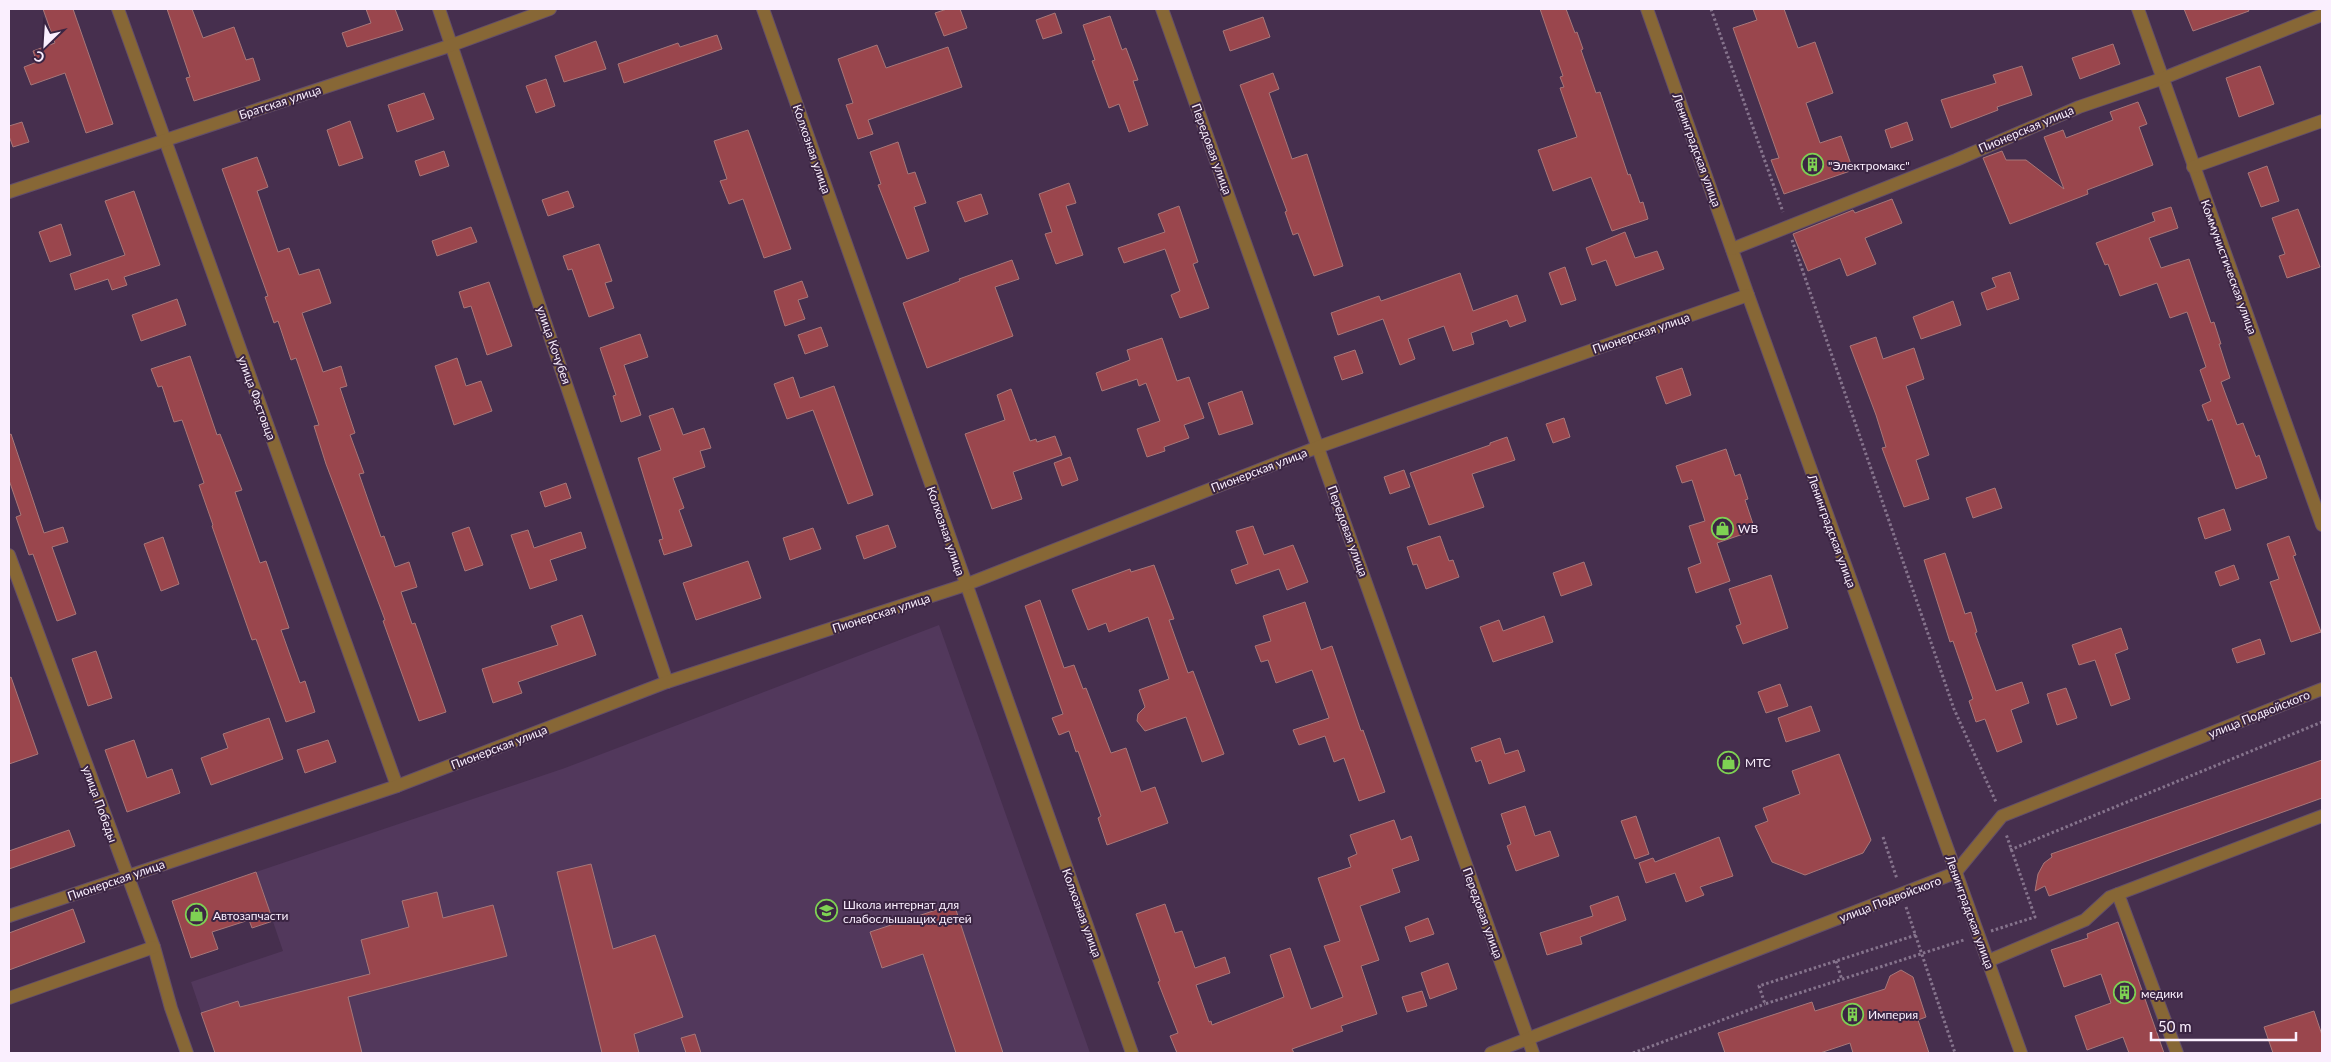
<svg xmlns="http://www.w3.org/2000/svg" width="2331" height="1062" font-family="Lato,sans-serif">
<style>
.built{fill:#52385c}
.building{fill:#9a464d;stroke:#a77779}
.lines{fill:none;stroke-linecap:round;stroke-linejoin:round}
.minor-casing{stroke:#634e6a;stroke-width:14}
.path{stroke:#86748d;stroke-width:3;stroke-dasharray:2.5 2.5;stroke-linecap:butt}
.minor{stroke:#876736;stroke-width:12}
.labels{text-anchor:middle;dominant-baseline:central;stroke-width:4;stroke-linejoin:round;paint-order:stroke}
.street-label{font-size:12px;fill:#faeffe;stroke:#3b2543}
.poi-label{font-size:12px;fill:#faeffe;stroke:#3b2543;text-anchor:start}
</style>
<rect width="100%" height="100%" fill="#462f4e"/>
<path class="built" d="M939 625 1090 1053H215L191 982 283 951 256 872 565 768Z"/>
<g class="building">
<path d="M43 9H73L113 124 86 133 65 73 31 85 24 67 37 62 33 51 55 43Z"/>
<path d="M167 9H192L203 38 234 27 246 60 253 58 260 80 194 101 186 78 190 77Z"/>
<path d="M366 9H395L403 30 347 47 342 33 371 23Z"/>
<path d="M947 9H960L967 28 944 36 935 13Z"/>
<path d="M1540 9H1566L1575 33 1577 32 1583 49 1581 50 1596 93 1600 92 1628 175 1630 174 1640 203 1643 202 1648 219 1612 231 1591 177 1553 191 1538 150 1577 137 1560 88 1564 87 1560 77 1563 76Z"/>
<path d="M1753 9H1784L1798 48 1815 42 1833 93 1806 103 1820 143 1841 136 1853 170 1784 194 1771 160 1779 158 1733 28 1757 20Z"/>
<path d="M2184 9H2248L2249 11 2193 31Z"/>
<path d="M1055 13 1062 33 1043 39 1036 20Z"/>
<path d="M1110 16 1122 50 1126 48 1138 80 1133 81 1148 125 1129 132 1119 104 1109 108 1092 61 1095 60 1083 25Z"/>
<path d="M1263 17 1270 37 1230 51 1223 31Z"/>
<path d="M717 35 722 49 624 83 618 64 678 43 680 47Z"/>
<path d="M596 41 606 69 564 82 555 56Z"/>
<path d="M2113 44 2120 64 2080 79 2072 58Z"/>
<path d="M877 45 886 68 948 47 962 87 868 120 873 134 858 139 846 105 853 103 838 59Z"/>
<path d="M2022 66 2032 95 1997 107 1998 110 1951 128 1941 100 1996 83 1993 75Z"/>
<path d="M2260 66 2274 104 2239 117 2226 78Z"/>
<path d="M1273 73 1279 89 1269 93 1292 159 1307 154 1343 266 1314 276 1298 233 1293 235 1285 212 1287 211 1240 85Z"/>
<path d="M546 79 555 106 536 113 526 86Z"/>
<path d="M424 93 434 119 397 132 388 105Z"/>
<path d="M2138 102 2147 124 2139 127 2153 165 2087 190 2088 194 2010 224 1983 158 2002 151 2006 160H2026L2064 189 2044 137 2063 130 2066 138 2113 120 2110 112Z"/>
<path d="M350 121 363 158 339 166 327 130Z"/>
<path d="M22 122 29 142 13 147 9 136V126Z"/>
<path d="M1907 122 1913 140 1891 148 1885 130Z"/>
<path d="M748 130 791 249 764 258 743 199 729 204 720 181 727 179 714 141Z"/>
<path d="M898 142 908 174 915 172 926 203 914 207 929 251 907 259 878 185 881 184 870 152Z"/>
<path d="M444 151 449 166 420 176 415 161Z"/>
<path d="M257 157 268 187 257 191 278 252 289 248 299 275 319 269 331 303 302 313 323 372 341 366 347 386 340 388 355 433 350 435 364 473 359 474 381 537 384 536 395 567 409 562 417 587 401 592 412 624 415 623 446 712 419 721 383 621 385 620 326 464 314 426 319 425 296 358 291 360 278 321 274 323 265 297 268 296 222 169Z"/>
<path d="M2267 166 2279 201 2261 207 2248 173Z"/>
<path d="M1069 183 1076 203 1066 206 1083 255 1056 264 1045 234 1052 232 1039 194Z"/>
<path d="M134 191 160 265 124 277 127 285 112 290 108 279 75 290 70 274 125 255 105 201Z"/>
<path d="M568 191 574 207 548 216 542 200Z"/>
<path d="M981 194 988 214 965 222 957 202Z"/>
<path d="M1892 199 1902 223 1865 238 1876 264 1847 276 1840 258 1808 271 1793 234 1853 210 1855 213Z"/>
<path d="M1179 206 1198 262 1193 264 1209 308 1180 318 1171 295 1180 291 1165 249 1124 263 1118 248 1165 232 1158 214Z"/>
<path d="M2171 207 2178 228 2149 238 2161 268 2189 259 2211 323 2214 322 2221 344H2219L2230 378 2221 382 2237 425 2243 423 2256 457 2259 455 2267 478 2236 489 2212 419 2208 421 2202 405 2211 401 2200 370 2206 367 2187 312 2170 318 2157 283 2120 296 2108 264 2105 265 2096 243 2155 221 2152 213Z"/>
<path d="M2298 209 2320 267 2287 278 2279 256 2285 254 2272 218Z"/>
<path d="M61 224 71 255 50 262 39 232Z"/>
<path d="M471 227 477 242 437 256 432 241Z"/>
<path d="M1625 232 1635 258 1657 251 1664 269 1616 286 1606 260 1592 265 1586 248Z"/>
<path d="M599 244 612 281 605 283 614 308 589 317 572 269 568 270 563 256Z"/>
<path d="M1012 260 1019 279 995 287 1013 336 927 368 903 303 960 281 959 279Z"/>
<path d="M1565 267 1576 300 1561 305 1549 273Z"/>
<path d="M2010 272 2019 299 1987 310 1981 293 1996 287 1992 278Z"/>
<path d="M1460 273 1473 311 1517 295 1526 321 1510 327 1507 320 1471 333 1474 344 1453 351 1444 326 1408 339 1415 359 1400 365 1383 319 1338 335 1331 313 1379 296 1381 301Z"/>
<path d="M802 281 808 297 798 300 805 319 785 326 774 291Z"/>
<path d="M489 282 512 346 487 355 471 306 464 308 459 292Z"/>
<path d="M177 299 186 325 141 341 132 315Z"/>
<path d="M1953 301 1961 325 1921 339 1913 317Z"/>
<path d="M821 327 828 346 805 354 798 335Z"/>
<path d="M640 334 648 357 624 365 641 415 621 422 613 396 616 395 600 348Z"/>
<path d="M1876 337 1883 359 1914 348 1924 379 1906 386 1929 455 1916 460 1929 499 1904 507 1882 448 1886 447 1876 415 1850 346Z"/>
<path d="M1162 338 1177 381 1189 377 1204 418 1184 425 1189 438 1164 447 1165 451 1147 457 1137 429 1160 421 1146 383 1139 386 1137 379 1102 391 1096 373 1130 360 1127 350Z"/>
<path d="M1355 350 1363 373 1342 380 1334 357Z"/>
<path d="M190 356 217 435 220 434 242 490 235 492 260 563 266 561 289 628 281 630 300 683 305 681 315 712 286 722 256 639 252 640 212 526 213 525 199 485 204 483 182 420 174 422 162 386 158 387 151 369Z"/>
<path d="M457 358 466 386 481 381 492 411 454 425 435 366Z"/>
<path d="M1682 368 1691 395 1666 404 1656 377Z"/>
<path d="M793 377 800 398 834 386 873 495 848 504 813 410 787 419 774 384Z"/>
<path d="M1011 389 1030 441 1036 439 1037 442 1055 436 1062 455 1013 472 1022 499 992 509 965 434 1005 420 997 395Z"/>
<path d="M1242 391 1253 424 1219 435 1208 403Z"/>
<path d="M673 408 683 435 704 428 711 448 700 451 705 467 673 478 684 508 679 510 692 546 664 555 659 540 663 539 638 458 661 450 649 416Z"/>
<path d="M1564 418 1570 437 1553 443 1546 424Z"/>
<path d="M11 434 44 533 63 527 68 542 52 547 76 614 57 621 33 554 29 555 16 517 21 515 9 480V435Z"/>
<path d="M1507 437 1515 460 1472 474 1484 507 1429 525 1410 473 1490 445V443Z"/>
<path d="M1726 449 1735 476 1740 474 1748 499 1745 500 1755 530 1717 543 1730 581 1696 593 1688 568 1701 563 1689 526 1705 521 1692 480 1682 483 1676 466Z"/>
<path d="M1070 457 1078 480 1062 486 1054 463Z"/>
<path d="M1404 470 1410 487 1390 494 1384 477Z"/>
<path d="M566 483 571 498 545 507 540 492Z"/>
<path d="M1995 488 2002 508 1973 518 1966 498Z"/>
<path d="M2224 509 2231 530 2205 539 2198 518Z"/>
<path d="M888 525 896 547 864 559 856 536Z"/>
<path d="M1253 526 1264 555 1293 545 1308 582 1287 590 1279 569 1236 584 1231 570 1248 564 1236 531Z"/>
<path d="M469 527 483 565 465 571 452 533Z"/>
<path d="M813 528 821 549 790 560 783 538Z"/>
<path d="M528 530 534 548 581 532 586 548 550 560 557 580 530 589 511 535Z"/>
<path d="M1440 536 1449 561 1453 560 1459 577 1426 589 1417 564 1413 565 1407 547Z"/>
<path d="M2289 536 2296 555 2293 556 2321 632 2291 642 2270 582 2279 579 2267 544Z"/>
<path d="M163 537 179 584 161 591 144 544Z"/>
<path d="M1945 553 1965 614 1971 612 1977 632 1975 633 1996 691 2022 682 2029 703 2011 710 2022 742 1997 752 1985 719 1976 722 1969 701 1973 699 1953 641 1950 642 1924 560Z"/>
<path d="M748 561 761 598 696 620 683 583Z"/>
<path d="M1584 562 1592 585 1561 596 1553 573Z"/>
<path d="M1154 565 1174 619 1169 620 1188 673 1193 671 1224 754 1202 762 1186 717 1145 731 1137 721 1138 714 1145 707 1139 690 1169 679 1148 617 1109 632 1106 623 1088 630 1072 590 1130 569 1131 572Z"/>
<path d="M2234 565 2239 579 2220 586 2215 572Z"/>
<path d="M1771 575 1788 628 1743 644 1736 626 1741 624 1729 589Z"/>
<path d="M1040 600 1064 668 1074 665 1083 689 1086 688 1111 753 1126 748 1141 792 1155 787 1168 823 1107 845 1098 818 1101 816 1078 751 1076 752 1069 731 1059 735 1052 718 1063 714 1025 606Z"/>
<path d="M1305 602 1321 650 1332 646 1361 731 1363 730 1385 792 1359 801 1344 758 1334 762 1325 736 1299 745 1293 730 1329 718 1312 670 1276 683 1268 660 1261 662 1255 646 1271 641 1263 616Z"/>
<path d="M582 615 596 655 518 682 522 693 493 703 482 669 558 645 551 626Z"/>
<path d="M1544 616 1553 642 1493 662 1480 627 1499 620 1503 631Z"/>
<path d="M2121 628 2128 649 2115 654 2130 699 2111 706 2095 660 2079 665 2072 645Z"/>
<path d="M2260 639 2265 654 2237 663 2232 649Z"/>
<path d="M96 651 112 698 88 706 72 659Z"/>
<path d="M11 677 38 754 9 764V678Z"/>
<path d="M1780 684 1788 706 1766 713 1758 692Z"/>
<path d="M2066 688 2077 718 2057 725 2047 694Z"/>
<path d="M1811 706 1820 731 1786 742 1778 718Z"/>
<path d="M269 718 283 759 211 785 201 758 228 748 223 734Z"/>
<path d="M1500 738 1505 754 1518 750 1525 771 1489 784 1481 760 1476 762 1471 748Z"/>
<path d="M134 740 147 778 172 769 180 793 127 812 105 750Z"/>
<path d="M328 740 336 762 305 773 297 750Z"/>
<path d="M1839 754 1871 840 1863 853 1805 875 1772 862 1755 826 1768 821 1763 808 1800 794 1792 771Z"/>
<path d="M2322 760V798L2049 896 2045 886 2035 891 2038 874 2044 863 2052 857 2051 854Z"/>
<path d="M1525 806 1535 836 1550 831 1559 856 1516 871 1507 846 1511 844 1501 814Z"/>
<path d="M1636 816 1649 854 1635 859 1621 821Z"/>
<path d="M1394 820 1401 840 1411 836 1419 860 1392 869 1400 892 1360 906 1379 960 1361 966 1377 1014 1341 1026 1343 1031 1292 1049 1294 1053H1177L1170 1036 1178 1033 1158 982 1160 981 1136 914 1165 904 1175 933 1182 931 1195 968 1225 957 1230 973 1196 985 1209 1022 1211 1021 1212 1025 1284 997 1270 955 1290 948 1311 1009 1343 997 1324 946 1340 941 1318 878 1351 867 1348 858 1357 854 1350 835Z"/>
<path d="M69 830 75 846 9 869V851Z"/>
<path d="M1719 837 1733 876 1700 887 1704 895 1686 902 1675 873 1646 883 1639 863 1653 858 1655 862Z"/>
<path d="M591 864 613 949 655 935 683 1017 634 1034 639 1053H602L557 872Z"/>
<path d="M256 872 273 921 252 928 249 920 212 932 218 949 191 958 172 901Z"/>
<path d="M437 892 443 918 493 905 507 956 348 997 362 1053H215L201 1013 238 1001 240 1007 370 974 361 940 409 927 402 901Z"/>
<path d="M1618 896 1626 920 1580 937 1582 944 1547 955 1540 933 1593 916 1590 906Z"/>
<path d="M954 904 1003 1053H956L923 954 882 968 870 932Z"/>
<path d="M73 909 85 942 9 970V933Z"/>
<path d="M1428 918 1434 934 1410 942 1405 927Z"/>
<path d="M2118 922 2164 1053H2129L2123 1037 2087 1050 2075 1016 2111 1003 2101 974 2064 987 2051 950 2088 938 2087 934Z"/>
<path d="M1448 963 1457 989 1430 999 1421 973Z"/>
<path d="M1901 970 1913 977 1926 1017 1918 1020 1929 1053H1853L1850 1043 1820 1053H1725L1718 1033 1812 1002 1815 1011 1885 989 1890 976Z"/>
<path d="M1422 991 1427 1006 1407 1012 1402 997Z"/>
<path d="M2314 1011 2322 1035V1053H2273L2264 1027Z"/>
<path d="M695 1034 701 1053H686L681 1038Z"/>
</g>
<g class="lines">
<defs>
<g id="minor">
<path d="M118 9 397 786"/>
<path d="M439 9 667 682"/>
<path d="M763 9 1132 1053"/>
<path d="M1162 9 1533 1053"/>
<path d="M1647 9 1748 295 2021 1053"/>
<path d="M2138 9 2322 525"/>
<path d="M2193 167 2322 121"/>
<path d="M9 192 452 45 550 9"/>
<path d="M1732 249 1956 160 2079 107 2161 79 2322 15"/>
<path d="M9 555 154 947 171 1008 187 1053"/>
<path d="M2118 894 2177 1053"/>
<path d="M9 916 397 786 667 682 965 585 1318 447 1748 295"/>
<path d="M1988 961 2085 920 2110 897 2322 816"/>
<path d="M9 998 154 947"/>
<path d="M1491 1053 1955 873 2002 816 2322 689"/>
</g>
</defs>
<use href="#minor" class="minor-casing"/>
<g class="path">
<path d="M1711 9 1783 212"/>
<path d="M1792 240 1954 709 1996 802"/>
<path d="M1883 837 1897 879"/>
<path d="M2010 850 2322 722"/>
<path d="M1906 907 1955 1053"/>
<path d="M1991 931 2035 917 2006 834"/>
<path d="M1916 935 1759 986 1765 1004 1964 940"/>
<path d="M1836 961 1842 980"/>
<path d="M1633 1053 1765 1004"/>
</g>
<use href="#minor" class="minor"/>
</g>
<defs>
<symbol id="building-ring" viewBox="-11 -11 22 22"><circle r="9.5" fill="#3b2543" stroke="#7ed153" stroke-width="1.5"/><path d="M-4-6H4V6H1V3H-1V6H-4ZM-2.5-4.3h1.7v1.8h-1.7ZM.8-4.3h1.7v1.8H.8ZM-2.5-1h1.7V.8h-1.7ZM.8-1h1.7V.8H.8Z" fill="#7ed153"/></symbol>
<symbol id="shop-ring" viewBox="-11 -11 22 22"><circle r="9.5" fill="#3b2543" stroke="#7ed153" stroke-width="1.5"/><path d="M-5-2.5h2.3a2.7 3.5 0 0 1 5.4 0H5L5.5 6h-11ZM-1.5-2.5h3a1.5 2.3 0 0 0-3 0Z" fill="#7ed153"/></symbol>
<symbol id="school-ring" viewBox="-11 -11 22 22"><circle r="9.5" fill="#3b2543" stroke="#7ed153" stroke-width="1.5"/><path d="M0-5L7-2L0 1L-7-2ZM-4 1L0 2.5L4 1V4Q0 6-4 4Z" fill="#7ed153"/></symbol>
</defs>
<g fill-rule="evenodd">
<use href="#building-ring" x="1800" y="152" width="25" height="25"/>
<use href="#shop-ring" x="1710" y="516" width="25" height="25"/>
<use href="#shop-ring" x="1716" y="750" width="25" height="25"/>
<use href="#school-ring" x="814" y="898" width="25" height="25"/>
<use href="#shop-ring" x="184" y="902" width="25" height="25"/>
<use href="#building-ring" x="2112" y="980" width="25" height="25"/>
<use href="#building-ring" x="1840" y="1002" width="25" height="25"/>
</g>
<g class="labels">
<g class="street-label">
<text transform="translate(280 102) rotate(-18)">Братская улица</text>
<text transform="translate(2026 129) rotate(-23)">Пионерская улица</text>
<text transform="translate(812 149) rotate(71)">Колхозная улица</text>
<text transform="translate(1212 149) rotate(70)">Передовая улица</text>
<text transform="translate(1697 150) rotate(70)">Ленинградская улица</text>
<text transform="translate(2229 267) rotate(70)">Коммунистическая улица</text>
<text transform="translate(1641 333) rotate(-19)">Пионерская улица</text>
<text transform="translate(554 345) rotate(71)">улица Кочубея</text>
<text transform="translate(257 398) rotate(70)">улица Фастовца</text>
<text transform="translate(1259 470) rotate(-21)">Пионерская улица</text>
<text transform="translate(946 531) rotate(71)">Колхозная улица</text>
<text transform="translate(1348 531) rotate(70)">Передовая улица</text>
<text transform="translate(1832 531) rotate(70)">Ленинградская улица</text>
<text transform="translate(881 613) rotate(-18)">Пионерская улица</text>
<text transform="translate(2259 714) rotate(-22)">улица Подвойского</text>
<text transform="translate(499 747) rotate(-21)">Пионерская улица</text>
<text transform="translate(100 804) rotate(70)">улица Победы</text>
<text transform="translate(116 880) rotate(-19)">Пионерская улица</text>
<text transform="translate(1890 899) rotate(-21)">улица Подвойского</text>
<text transform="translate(1970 912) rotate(70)">Ленинградская улица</text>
<text transform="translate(1082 913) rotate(70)">Колхозная улица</text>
<text transform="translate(1483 913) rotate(70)">Передовая улица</text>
</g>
<g class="poi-label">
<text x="1828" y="165">"Электромакс"</text>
<text x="1738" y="528">WB</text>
<text x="1745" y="762">МТС</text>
<text x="843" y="904">Школа интернат для<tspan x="843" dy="14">слабослышащих детей</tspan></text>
<text x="213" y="915">Автозапчасти</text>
<text x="2141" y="993">медики</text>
<text x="1868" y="1014">Империя</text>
</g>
</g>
<rect width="2331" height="1062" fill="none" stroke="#faeffe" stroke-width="20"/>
<g transform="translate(45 45) rotate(205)" stroke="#3b2543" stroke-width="4" paint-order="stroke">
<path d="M0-4L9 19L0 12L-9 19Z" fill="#faeffe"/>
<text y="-8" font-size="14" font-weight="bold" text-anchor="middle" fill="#faeffe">С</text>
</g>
<path d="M2151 1032v8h145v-8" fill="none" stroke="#faeffe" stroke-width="2.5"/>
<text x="2158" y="1032" font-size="15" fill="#faeffe" stroke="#3b2543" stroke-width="4" paint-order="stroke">50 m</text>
</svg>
